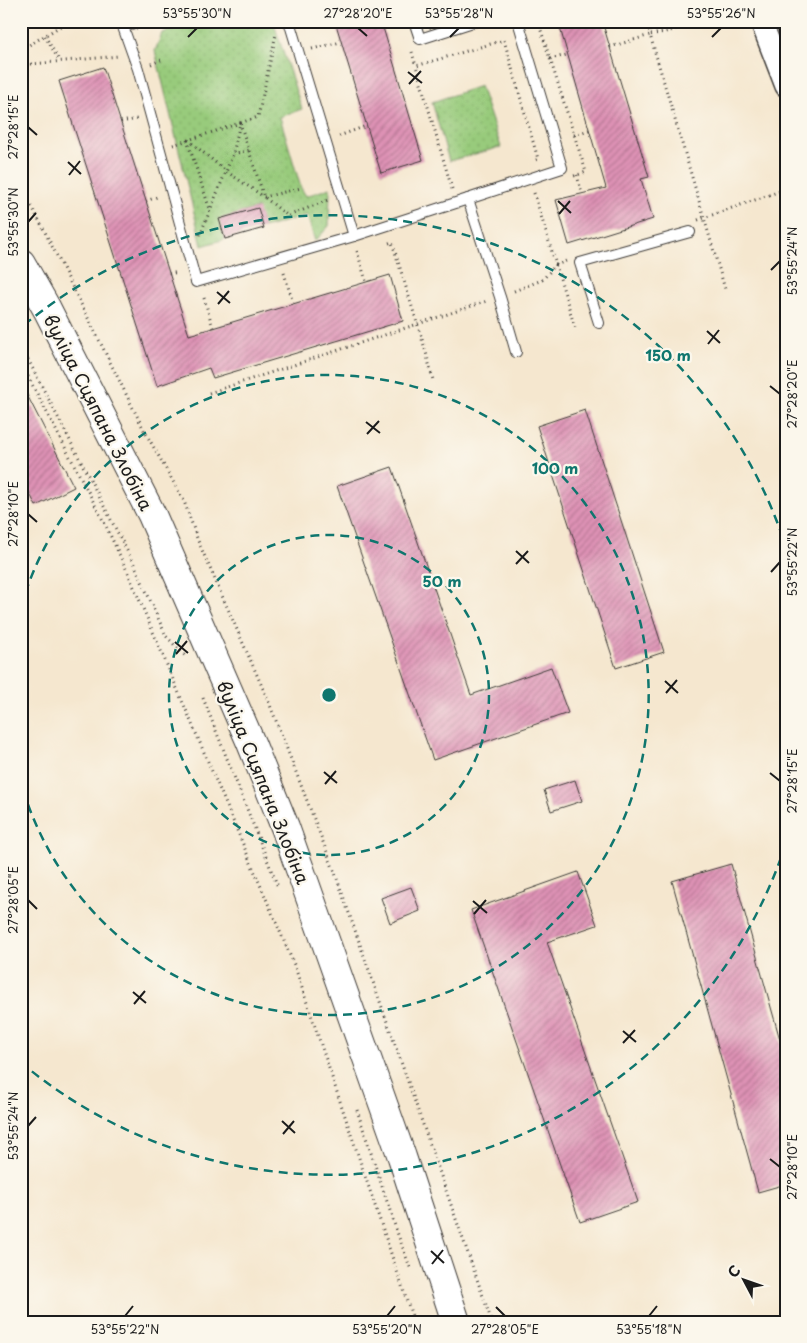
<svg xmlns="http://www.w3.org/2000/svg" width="807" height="1343" font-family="'Playpen Sans',sans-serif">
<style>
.grass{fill:url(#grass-dots);stroke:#5a744c}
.building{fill:url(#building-hatch)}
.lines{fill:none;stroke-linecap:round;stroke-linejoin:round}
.lane-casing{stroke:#3d3a37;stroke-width:12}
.street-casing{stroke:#3d3a37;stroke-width:24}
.secondary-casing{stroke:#3d3a37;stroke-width:30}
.path{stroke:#3d3a37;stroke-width:3;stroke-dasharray:1 4;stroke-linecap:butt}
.lane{stroke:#fff;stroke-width:10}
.street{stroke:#fff;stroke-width:21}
.secondary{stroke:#fff;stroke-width:28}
.ticks{fill:none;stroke:#1c1c1c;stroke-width:2}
.ring{fill:none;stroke:#0f766e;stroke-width:2.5;stroke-dasharray:9 6}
.labels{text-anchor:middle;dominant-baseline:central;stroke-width:4.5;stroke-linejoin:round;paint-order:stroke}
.street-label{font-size:18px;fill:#1c1c1c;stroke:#fbf7ec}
.centre{fill:#0f766e;stroke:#fbf7ec;stroke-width:2.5}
.ring-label{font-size:15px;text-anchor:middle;font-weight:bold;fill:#0f766e;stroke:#fbf7ec;stroke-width:4.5;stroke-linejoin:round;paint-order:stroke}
.neatline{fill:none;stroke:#1c1c1c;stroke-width:2}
.ticks-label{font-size:12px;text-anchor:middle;fill:#1c1c1c}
</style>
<defs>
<pattern id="grass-dots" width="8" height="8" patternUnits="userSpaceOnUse" patternTransform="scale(1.25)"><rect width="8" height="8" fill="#98cb7b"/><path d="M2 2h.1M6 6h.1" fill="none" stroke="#82ae6a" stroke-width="1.8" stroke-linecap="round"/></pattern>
<pattern id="building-hatch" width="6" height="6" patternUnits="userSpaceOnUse" patternTransform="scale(1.25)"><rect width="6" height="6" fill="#de92b5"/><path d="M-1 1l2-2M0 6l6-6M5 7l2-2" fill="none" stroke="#b37692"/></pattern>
</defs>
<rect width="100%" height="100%" fill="#fbf7ec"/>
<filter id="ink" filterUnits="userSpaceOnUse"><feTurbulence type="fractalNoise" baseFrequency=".02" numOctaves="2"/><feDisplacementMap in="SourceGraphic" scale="10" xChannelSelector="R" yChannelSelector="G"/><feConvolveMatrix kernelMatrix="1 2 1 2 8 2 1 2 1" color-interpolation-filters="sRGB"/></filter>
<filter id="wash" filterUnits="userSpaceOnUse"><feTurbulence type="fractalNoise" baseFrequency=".0096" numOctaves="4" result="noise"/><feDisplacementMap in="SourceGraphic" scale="20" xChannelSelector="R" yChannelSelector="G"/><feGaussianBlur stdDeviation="1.12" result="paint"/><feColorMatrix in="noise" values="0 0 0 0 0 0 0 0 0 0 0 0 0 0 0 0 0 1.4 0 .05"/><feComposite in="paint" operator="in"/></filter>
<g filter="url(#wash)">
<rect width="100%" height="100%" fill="#f5e7cf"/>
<g class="grass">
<path d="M202 21H273L302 109 280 117 301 188 306 196 330 188 329 226 315 241 307 215 264 228 257 208 220 219 225 239 202 246 155 51 162 33Z"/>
<path d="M480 86 501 147 449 161 432 102Z"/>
</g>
<g id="blocks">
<g class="building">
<path d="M335 21H381L423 160 381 173Z"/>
<path d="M558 21H602L649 177 641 179 653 219 569 245 556 200 606 188Z"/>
<path d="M103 67 189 335 390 275 403 321 213 378 209 368 157 386 59 81Z"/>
<path d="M258 208 264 228 225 239 219 219Z"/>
<path d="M21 383 74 487 36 506 21 476Z"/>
<path d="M585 410 664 652 616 668 537 426Z"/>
<path d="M392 467 471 695 551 667 568 713 433 760 337 486Z"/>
<path d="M575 780 582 801 551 811 544 790Z"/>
<path d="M731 864 786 1061V1184L758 1192 672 881Z"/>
<path d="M578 872 597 925 547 942 638 1202 580 1222 471 910Z"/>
<path d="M411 887 420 911 390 923 381 898Z"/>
</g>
</g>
</g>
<g filter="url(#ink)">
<use href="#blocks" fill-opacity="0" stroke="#3d3a37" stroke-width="1"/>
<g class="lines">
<defs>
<g id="lane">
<path d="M145 21 123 27 138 69 196 282 354 236"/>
<path d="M289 21 354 236 468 199 500 297 516 352"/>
<path d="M414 21 420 39 476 21"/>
<path d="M468 199 562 168 518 21"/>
<path d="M599 323 580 263 690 232"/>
</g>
<path id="street" d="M761 21 786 86"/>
<path id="secondary" d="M21 263 47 309 152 515 251 743 285 827 402 1157 456 1322"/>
</defs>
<use href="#lane" class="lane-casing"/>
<use href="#street" class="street-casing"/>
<use href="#secondary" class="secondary-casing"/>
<g class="path">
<path d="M53 21 57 28"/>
<path d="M538 21 586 172 574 176"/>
<path d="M649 21 650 35 670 31 696 21"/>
<path d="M45 36 60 62"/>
<path d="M610 47 650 35 725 289"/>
<path d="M312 49 341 42"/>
<path d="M21 50 69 21"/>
<path d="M412 52 416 66"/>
<path d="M550 59 567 55"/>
<path d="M151 64 161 60"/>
<path d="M21 65 119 56"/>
<path d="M121 122 137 119"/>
<path d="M574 135 589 130"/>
<path d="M339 136 366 126"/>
<path d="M187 140 210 210"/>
<path d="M188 140 226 171 264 197 301 188"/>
<path d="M173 145 240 123 264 197 288 216 328 200"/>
<path d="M233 154 249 150"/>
<path d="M577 175 582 194"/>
<path d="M21 189 40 222 144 430 184 501 198 541 268 700 335 873 492 1322"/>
<path d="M452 189 416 66 504 40 538 159 536 160"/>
<path d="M534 193 556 265 566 261"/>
<path d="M146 201 157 197"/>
<path d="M698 220 786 189"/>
<path d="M200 235 233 154 240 123 258 117 276 34"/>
<path d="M389 243 392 242 426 352 433 380"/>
<path d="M357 251 366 281"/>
<path d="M284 273 293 303"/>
<path d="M169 274 178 272"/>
<path d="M514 291 542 280 556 265 576 331"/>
<path d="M204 298 213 328"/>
<path d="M21 346 136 568 166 636 185 656"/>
<path d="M21 363 105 524 128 573 295 967 414 1322"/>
<path d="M209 393 487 301"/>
<path d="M203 698 278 887"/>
<path d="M357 1110 397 1232 411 1270"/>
</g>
<use href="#lane" class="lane"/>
<use href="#street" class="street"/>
<use href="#secondary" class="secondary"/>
</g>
</g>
<path class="ticks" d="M358 28 367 36M188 37 197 28M450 37 459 28M712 37 721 28M408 72 422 83M409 84 421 71M28 127 37 135M68 162 81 174M69 175 80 161M558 201 571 213M559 214 570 201M28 222 36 213M771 270 780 261M217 292 230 303M218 304 229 291M707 331 720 343M708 344 719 330M770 386 780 394M366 422 380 433M367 434 379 421M28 514 37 522M516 551 529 563M516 564 528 551M771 572 780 562M175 642 188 653M176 654 187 641M665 681 678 693M666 693 677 680M324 772 337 783M770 773 780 781M325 784 336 771M28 900 37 909M473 901 487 913M474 914 486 900M133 992 146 1003M134 1004 145 991M623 1031 636 1042M623 1043 635 1030M282 1121 295 1133M28 1126 36 1117M283 1134 294 1121M770 1159 780 1167M431 1251 444 1263M432 1264 443 1250M496 1307 505 1316M125 1316 133 1306M387 1316 395 1306M649 1316 657 1306"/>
<g class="ring">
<circle cx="329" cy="695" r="160"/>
<path d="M21 607A320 320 0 1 1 21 783"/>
<path d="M786 843A480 480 0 0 1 24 1065M24 325A480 480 0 0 1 786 547"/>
</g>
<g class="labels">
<g class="street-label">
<text transform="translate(99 412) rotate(63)">вуліца Сцяпана Злобіна</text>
<text transform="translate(264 782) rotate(68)">вуліца Сцяпана Злобіна</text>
</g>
</g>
<circle cx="329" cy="695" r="8" class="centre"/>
<g class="ring-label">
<text x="668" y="361">150 m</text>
<text x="555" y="474">100 m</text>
<text x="442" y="587">50 m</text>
</g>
<rect width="807" height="1343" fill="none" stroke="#fbf7ec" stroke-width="55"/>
<g transform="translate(744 1280) rotate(311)" stroke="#fbf7ec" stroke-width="4" paint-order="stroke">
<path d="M0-4L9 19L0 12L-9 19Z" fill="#1c1c1c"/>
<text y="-8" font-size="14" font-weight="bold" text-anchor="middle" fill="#1c1c1c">С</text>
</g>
<rect x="28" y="28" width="752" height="1288" class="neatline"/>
<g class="ticks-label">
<text x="197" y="18">53°55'30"N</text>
<text x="358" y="18">27°28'20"E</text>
<text x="459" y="18">53°55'28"N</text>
<text x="721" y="18">53°55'26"N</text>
<text transform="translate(14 127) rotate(-90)" y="4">27°28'15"E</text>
<text transform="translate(14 222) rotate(-90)" y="4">53°55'30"N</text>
<text transform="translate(793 261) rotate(-90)" y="4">53°55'24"N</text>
<text transform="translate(793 394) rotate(-90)" y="4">27°28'20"E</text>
<text transform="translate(14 514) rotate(-90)" y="4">27°28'10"E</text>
<text transform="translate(793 562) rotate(-90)" y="4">53°55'22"N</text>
<text transform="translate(793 781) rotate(-90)" y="4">27°28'15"E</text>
<text transform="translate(14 900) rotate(-90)" y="4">27°28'05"E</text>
<text transform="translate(14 1126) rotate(-90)" y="4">53°55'24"N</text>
<text transform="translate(793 1167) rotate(-90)" y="4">27°28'10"E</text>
<text x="125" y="1334">53°55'22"N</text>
<text x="387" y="1334">53°55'20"N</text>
<text x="505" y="1334">27°28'05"E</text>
<text x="649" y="1334">53°55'18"N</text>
</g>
</svg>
